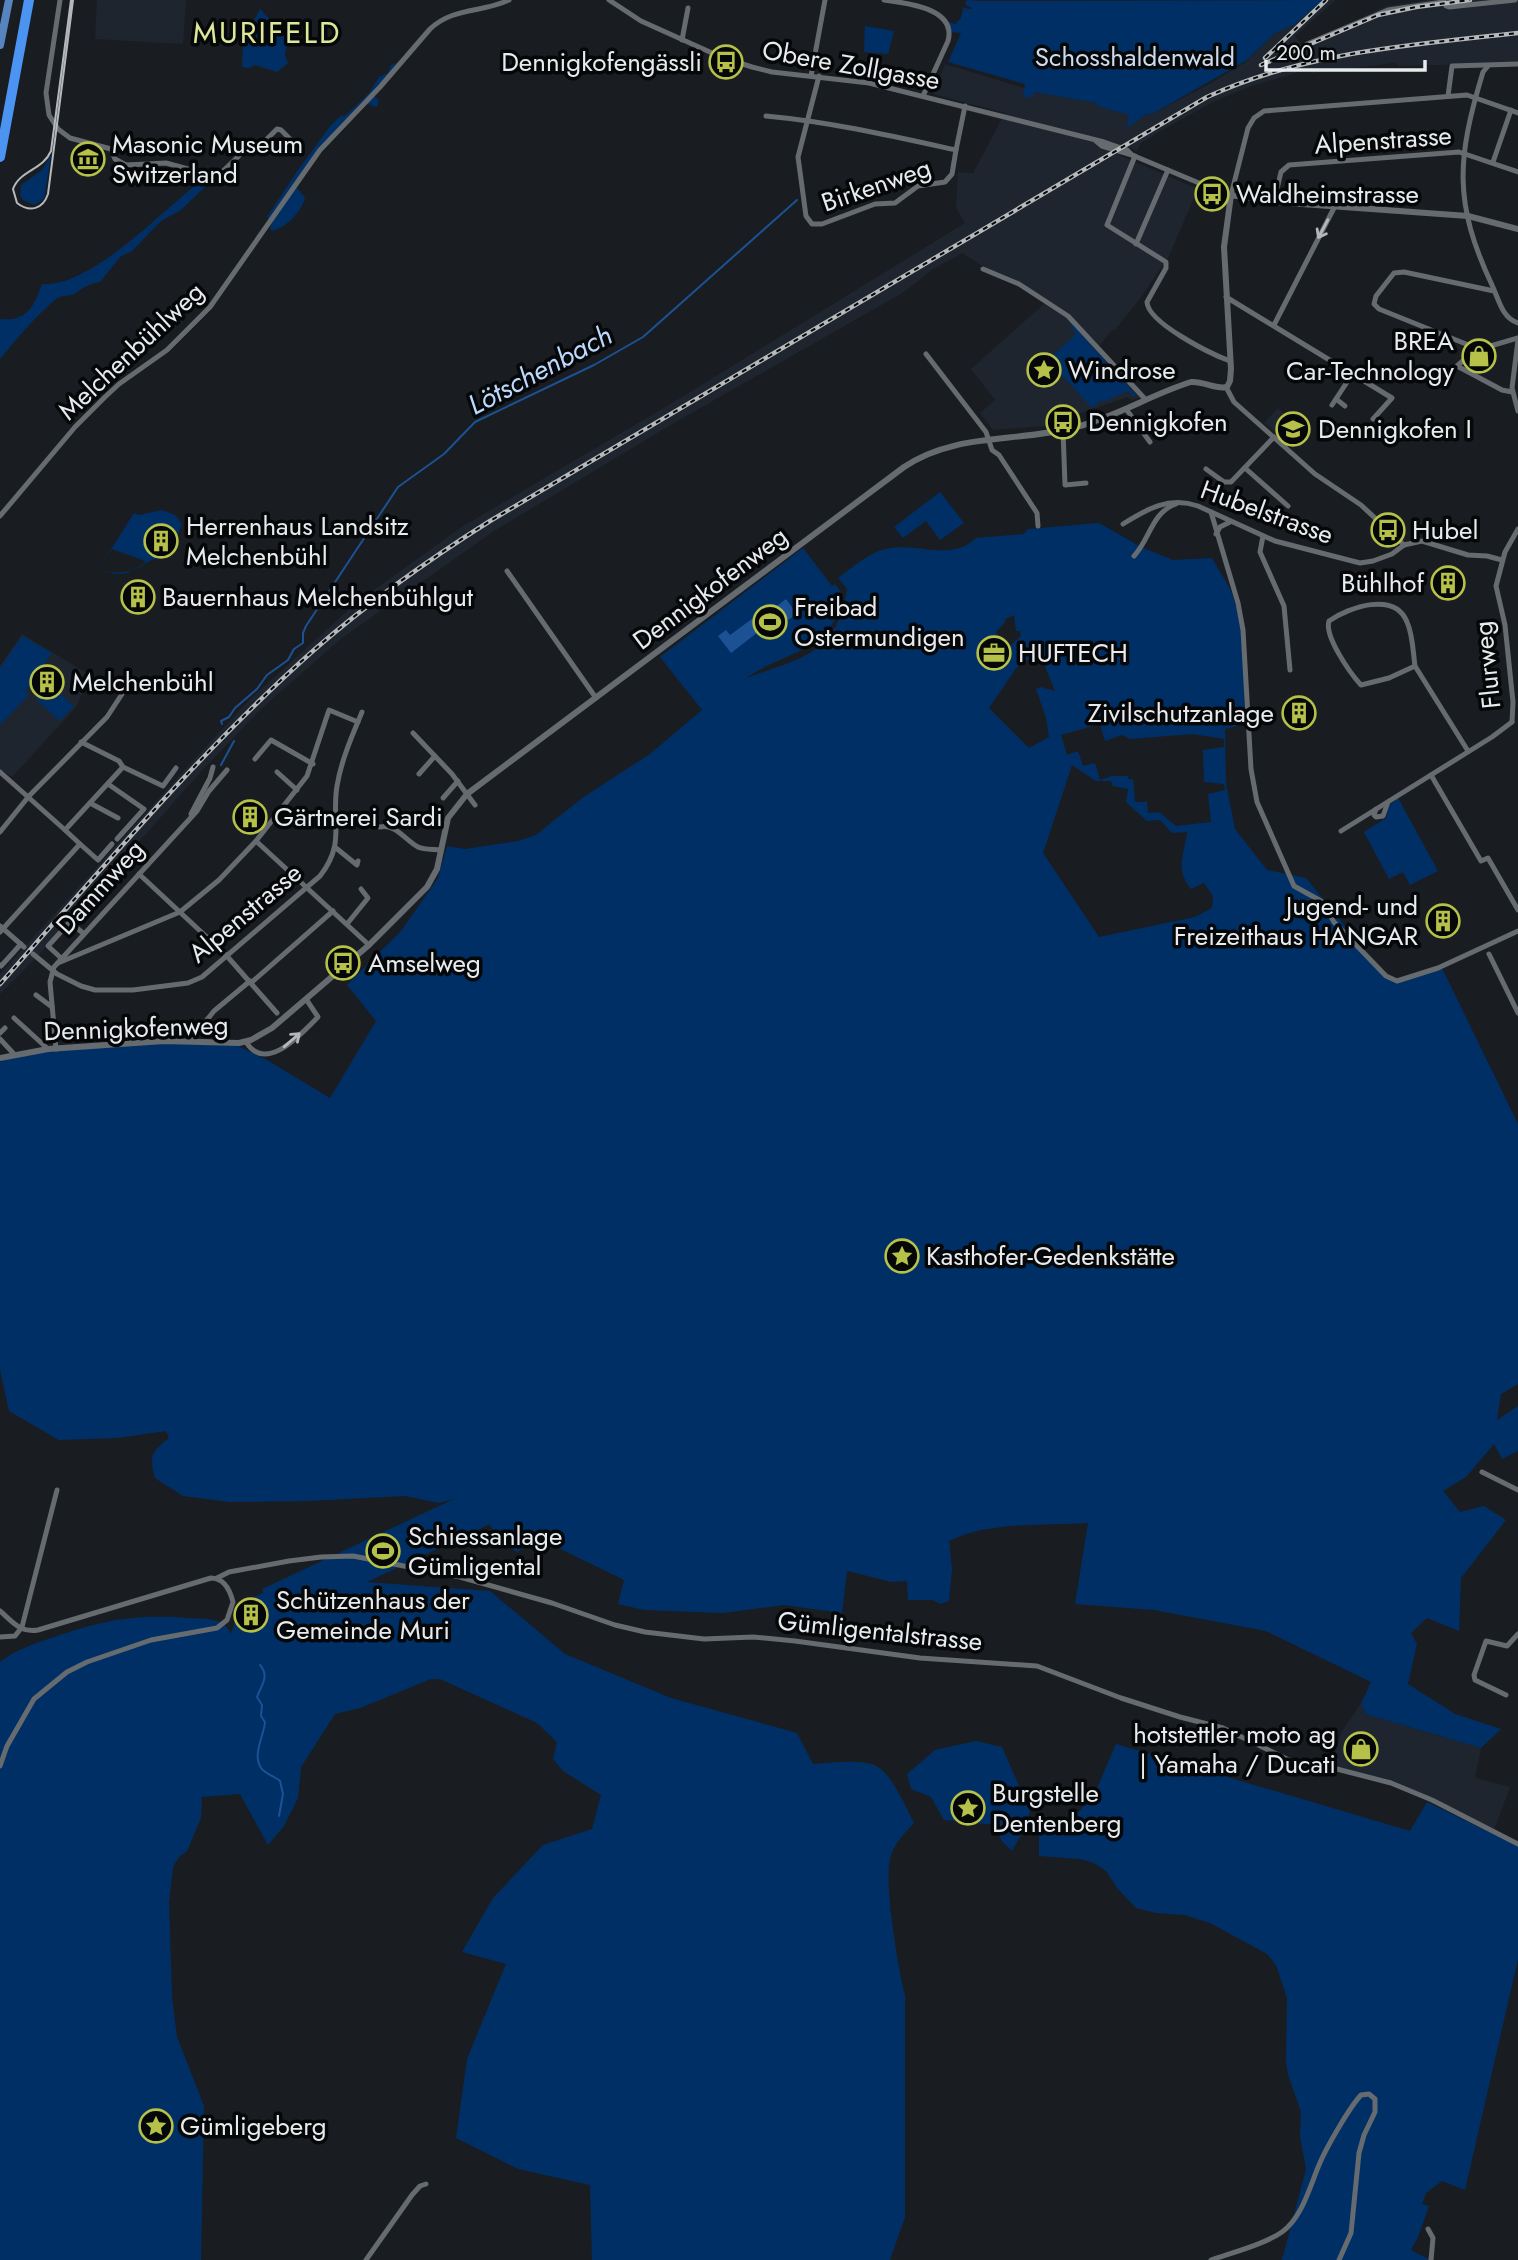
<svg xmlns="http://www.w3.org/2000/svg" width="1518" height="2260" font-family="Jost,sans-serif">
<style>
.built{fill:#1e252f}
.green{fill:#002f65;fill-rule:evenodd}
.water{fill:#1c5194}
.lines{fill:none;stroke-linecap:round;stroke-linejoin:round}
.stream{stroke:#1c5194;stroke-width:2}
.minor{stroke:#666b70;stroke-width:5}
.tertiary{stroke:#666b70;stroke-width:6}
.primary{stroke:#5684be;stroke-width:8}
.motorway{stroke:#4b94f2;stroke-width:10}
.tram{stroke:#b6b9bc;stroke-width:2}
.rail-casing{stroke:#b6b9bc;stroke-width:4.5}
.rail{stroke:#060709;stroke-width:2;stroke-dasharray:5;stroke-linecap:butt}
.oneway{stroke:#b4b8bc}
.labels{text-anchor:middle;dominant-baseline:central;stroke-width:7;stroke-linejoin:round;paint-order:stroke}
.park-label{font-size:26px;fill:#ccdbee;stroke:#060709}
.poi-label{font-size:26px;fill:#e8ebee;stroke:#060709;text-anchor:start}
.street-label{font-size:26px;fill:#e8ebee;stroke:#060709}
.water-label{font-size:28px;font-style:italic;fill:#bcd8fe;stroke:#060709}
.quarter-label{font-size:30px;letter-spacing:2px;fill:#dde799;stroke:#060709}
</style>
<rect width="100%" height="100%" fill="#191d21"/>
<g class="built">
<path d="M97 0H186L183 44 95 39Z"/>
<path d="M1323 0H1336L1295 36 1301 45 1387 6 1427 0H1518V63L1399 66 1394 63 1312 73 1310 69 1248 87 1213 102 1162 130 1140 144 1137 151 1131 148 1119 155 1198 189 1168 258 1139 300 1115 330H1112L1099 346 1069 315 1020 283 989 270 962 253 932 270 904 292 669 426 494 531 342 638 261 709 198 775 38 956 0 994V974L188 766 250 699 356 603 460 528 677 400 965 223 956 208 958 172 973 173 1005 113 933 94 945 64 1024 88V96L1034 92 1096 103 1097 106 1130 115 1128 126 1145 115 1154 113 1211 83 1247 61 1275 33 1294 25Z"/>
<path d="M1045 303 1066 316 1141 397 1132 400 1127 397 1045 426 993 430 980 413 995 400 971 369Z"/>
<path d="M1278 408 1302 429 1288 442 1264 423Z"/>
<path d="M22 634 90 675 76 707 12 777 0 769V666Z"/>
<path d="M1361 1703 1365 1714 1481 1748 1475 1778 1510 1787 1494 1830 1430 1797 1331 1765 1341 1733Z"/>
</g>
<g class="green">
<path d="M967 0 979 1 1323 0 1294 25 1275 33 1247 60 1154 113 1145 115 1127 128 1129 115 1097 106 1096 103 1034 92 1033 96 1028 98 1023 96 1025 84 948 62 961 33 950 32 946 21 955 24 961 18 963 8 973 9 965 4Z"/>
<path d="M260 9 292 42 286 48 285 56 288 63 277 72 255 65 250 68 242 67 243 43Z"/>
<path d="M865 26 894 31 888 54 864 52Z"/>
<path d="M396 63 399 65 373 94 379 101 377 107 364 103 344 122 295 185 305 198C300 213 287 227 272 231L270 228 272 222 267 217 298 170 331 125 342 115 344 117 369 93 379 77 388 73 391 65Z"/>
<path d="M51 155 44 199 34 205 23 200 20 195 21 185 42 170Z"/>
<path d="M205 174 210 175 212 180 181 210 161 221 131 252 121 256 100 282C88 284 86 286 76 293 70 297 63 294 56 299 35 317 17 338 0 359V319C26 322 34 307 42 284 91 288 165 208 204 178Z"/>
<path d="M1072 324 1136 395 1133 397 1128 391 1103 402 1101 400 1092 408 1048 360 1076 334 1070 326Z"/>
<path d="M940 492 964 523 940 540 926 521 903 538 894 527Z"/>
<path d="M162 510 175 515 182 524 169 556 152 560 127 573 117 574 96 570 112 548 134 513 139 515ZM112 549 145 561 144 565C126 575 115 573 96 570Z"/>
<path d="M1099 523 1141 547 1173 560 1212 558C1217 568 1224 577 1229 587 1247 626 1243 681 1245 724L1225 729 1226 784 1235 829 1267 870 1306 878 1379 968 1394 980 1441 966 1518 1124V1384L1501 1394 1497 1420 1518 1406V1451L1502 1459 1494 1444 1466 1477 1443 1491 1460 1512 1484 1506 1506 1520 1461 1578 1459 1631 1427 1618 1411 1633 1417 1644 1408 1684 1455 1714 1501 1729 1481 1748 1365 1714 1361 1703 1371 1682 1266 1631 1154 1610 1075 1604 1088 1523C1044 1526 989 1521 949 1541L952 1569 949 1601 940 1604 933 1600H908L907 1581 892 1582 847 1571 842 1613 784 1605 723 1613 644 1610 618 1604 624 1580 534 1536 518 1552 498 1542 490 1524 367 1582 490 1591 565 1654 671 1698 797 1733 813 1764C830 1763 859 1759 874 1765 891 1771 906 1808 914 1823 904 1834 894 1843 890 1859 884 1884 898 1968 905 1995V2217L890 2260H592L590 2185 518 2169 456 2138 467 2059 506 1964 462 1952 493 1898 543 1845 592 1829 601 1795 563 1771 553 1759 557 1742 537 1723 440 1679H431L360 1708 335 1714 301 1767 298 1798 284 1826 268 1845 240 1794 202 1797 201 1818 187 1851 179 1857 173 1867 169 1902 172 1997 177 2037 204 2106 201 2260H0V1662C17 1649 34 1644 54 1637 104 1620 135 1614 188 1618 204 1619 224 1617 231 1634L241 1603 263 1593 262 1589 454 1499 439 1503 405 1496 307 1501 230 1502 183 1496 155 1478C149 1456 151 1452 169 1438L166 1431 117 1438 59 1440 9 1411 0 1370V1062L22 1053 175 1041 232 1043 267 1060 330 1098 376 1021 347 985 401 931 438 878 447 846 465 849 518 841 536 835 582 798 650 754 702 710 660 657 803 548 832 586 835 584 841 592C839 651 784 651 746 678 801 658 837 655 847 589L838 578C853 567 867 554 885 549 915 541 951 563 976 538L1024 534 1028 529ZM1014 615 1016 631H1020L1021 636 1006 649 998 661H988L983 658 981 646 986 640 988 641 997 635 996 632 1005 622V619ZM1038 649 1055 691 1041 687 1036 689 1046 718 1049 737 1029 748 989 708 1017 667 1029 659ZM1100 724 1105 741 1122 735 1130 739 1192 734 1224 739V747L1203 750 1204 782 1224 784 1225 790 1208 794 1211 822 1176 826 1159 812 1148 813 1147 802H1135L1133 779H1128V776H1112L1100 780 1095 763 1083 766 1078 751 1067 755 1061 735ZM1072 765 1096 781H1111L1113 786 1128 789 1126 802 1147 821 1160 820 1172 833 1187 832C1184 856 1175 869 1191 889L1204 883 1213 896 1212 908 1195 917 1099 937 1043 853Z"/>
<path d="M22 636 52 653 26 691 29 695 0 725V668Z"/>
<path d="M58 691 74 707 59 721 36 699 43 692 50 699Z"/>
<path d="M1398 798 1438 871 1410 885 1403 872 1389 879 1364 832 1386 818 1389 806Z"/>
<path d="M976 1741 1002 1747 1030 1811 1026 1826 1012 1851 1001 1840 996 1825 944 1820 931 1797 911 1789 907 1774 935 1750Z"/>
<path d="M1116 1744 1410 1831 1427 1802 1518 1846V1959L1465 2190 1442 2181 1426 2193 1422 2204 1429 2206 1418 2237 1411 2250 1430 2260H1282L1306 2169 1300 2136 1301 2112 1288 2075 1286 2061 1287 1998 1276 1965 1267 1954 1210 1923 1184 1915 1156 1913 1136 1908 1118 1889 1106 1871 1094 1863 1080 1859 1039 1856V1832L1080 1811 1097 1788Z"/>
</g>
<g class="water">
<path d="M786 599 797 614 788 620 782 610 779 613 783 619 768 630 760 619Z"/>
<path d="M756 616 762 629 731 653 718 636 726 630 730 635Z"/>
</g>
<g class="lines">
<g class="stream">
<path d="M222 724 221 721 229 717 235 708 257 689 267 675 288 660 294 649 303 643V633L306 626 398 487 444 454 475 422 594 365 643 337 797 200"/>
<path d="M221 765 234 741"/>
<path d="M260 1665C270 1676 261 1686 257 1697L262 1705 261 1716 265 1722C264 1736 252 1754 261 1768 265 1774 275 1776 280 1781L283 1794 279 1816"/>
</g>
<g class="minor">
<path d="M60 0 46 93 49 115 58 129 70 138 111 149 115 159 126 165 166 163 210 175 223 171 244 151 281 150H282L289 144 290 139 281 130 277 129 255 151"/>
<path d="M609 0 641 21 721 57 752 67 772 72 869 83 1104 142 1127 150 1132 155 1199 183C1208 190 1219 196 1231 195"/>
<path d="M884 0C906 3 957 8 948 41L923 96"/>
<path d="M1443 0 1446 6 1449 7 1515 0"/>
<path d="M682 40 688 8"/>
<path d="M1307 44 1388 10 1443 2"/>
<path d="M1488 66 1483 72C1457 158 1453 202 1492 285 1499 300 1502 318 1518 323"/>
<path d="M811 76 825 0"/>
<path d="M819 76 798 157 806 216 812 224H822L875 204 895 203 918 186 945 182 952 174 956 150"/>
<path d="M1448 96 1452 66 1518 64"/>
<path d="M766 116C831 122 892 136 956 150L965 106"/>
<path d="M1096 141 1102 146 1132 155"/>
<path d="M1135 156 1107 225 1166 262V268L1147 302C1148 323 1211 354 1230 361"/>
<path d="M1493 162 1511 110"/>
<path d="M1201 183 1231 195"/>
<path d="M1231 195 1248 128 1254 118 1264 111 1467 95 1518 113"/>
<path d="M1274 202 1281 172 1289 165 1459 152 1518 172"/>
<path d="M1136 244 1168 170"/>
<path d="M983 269 1019 284 1068 316 1146 400"/>
<path d="M1226 297 1392 398 1373 419"/>
<path d="M1274 325 1335 206"/>
<path d="M1518 340 1512 388 1518 411"/>
<path d="M1471 346 1379 309 1374 304 1376 296 1394 273 1404 272 1494 291"/>
<path d="M926 354 986 432 992 450 999 455 1037 513 1038 526"/>
<path d="M1226 387 1234 402 1315 474 1361 505 1404 545"/>
<path d="M1512 392 1502 390 1457 366 1465 359 1471 346 1487 347 1518 338"/>
<path d="M1336 399 1345 406"/>
<path d="M1332 405 1353 373"/>
<path d="M1126 409 1150 442"/>
<path d="M1063 430 1065 485 1086 483"/>
<path d="M1245 468 1288 506"/>
<path d="M1206 469 1224 482H1231L1274 437"/>
<path d="M1211 512 1238 603 1243 630 1251 769 1257 802 1294 886 1321 901 1334 922 1386 976 1397 981 1438 968 1518 931"/>
<path d="M0 516 75 427 105 397 119 384 167 350 210 307 320 150 380 87 430 29C453 7 482 13 509 0"/>
<path d="M1123 524C1147 509 1169 496 1198 506L1275 541 1360 563 1373 561 1392 554 1404 545 1422 541 1468 555 1487 556 1502 560"/>
<path d="M1216 534 1220 527 1230 522"/>
<path d="M1263 536 1260 552 1284 606 1290 670"/>
<path d="M1134 556C1150 539 1152 512 1176 504"/>
<path d="M507 571 596 698"/>
<path d="M1415 666C1413 652 1413 635 1407 622 1395 591 1349 607 1329 621 1324 636 1350 673 1361 685L1389 678 1415 666 1468 751"/>
<path d="M1512 722 1513 702 1505 625 1496 586 1505 552 1518 529"/>
<path d="M413 733 452 774 475 805"/>
<path d="M81 742 119 761 123 767 163 786 176 768"/>
<path d="M255 759 271 740 313 764"/>
<path d="M0 772 65 830"/>
<path d="M277 772 297 790"/>
<path d="M419 774 435 756"/>
<path d="M1431 775 1481 861 1488 858 1518 910"/>
<path d="M108 784 144 809 117 839"/>
<path d="M443 798 458 781"/>
<path d="M90 803 118 818"/>
<path d="M1376 809 1374 815 1376 817 1383 816 1388 802"/>
<path d="M191 814 210 778 213 767"/>
<path d="M380 827C395 823 406 841 418 847 424 850 434 849 441 850"/>
<path d="M1341 831 1492 737 1512 722"/>
<path d="M0 832 29 796 107 717 122 694V689"/>
<path d="M256 841 369 945"/>
<path d="M80 844 98 860 112 844"/>
<path d="M336 848 357 865 358 861"/>
<path d="M139 874 226 955 277 1013"/>
<path d="M347 924 368 898 361 889"/>
<path d="M0 926 24 947"/>
<path d="M0 932 80 844 65 830 123 767"/>
<path d="M33 954 57 974 81 986 95 990H133L188 983 202 977 320 876C346 843 331 822 337 786 341 761 352 736 362 712"/>
<path d="M1489 954 1518 1013"/>
<path d="M61 958 48 946 70 922 84 934"/>
<path d="M58 963 180 912 219 880 256 841 307 776 329 710 358 722"/>
<path d="M0 965 1 966 21 944"/>
<path d="M252 982 333 911"/>
<path d="M36 995 52 1007"/>
<path d="M14 1018 48 1049"/>
<path d="M0 1033 5 1028"/>
<path d="M0 1039 14 1054"/>
<path d="M190 1041 214 1011 250 981"/>
<path d="M246 1042C266 1074 301 1034 318 1017L306 999"/>
<path d="M56 1049 50 982 54 967 197 811 209 791 227 770"/>
<path d="M1482 1472 1518 1490"/>
<path d="M217 1578 229 1572 289 1561 321 1557 353 1556 460 1577 552 1603 615 1625 645 1632 704 1639 753 1637 795 1641 920 1658 1037 1666 1121 1698 1180 1717 1223 1728 1293 1762 1329 1767 1391 1783 1432 1800 1518 1844"/>
<path d="M0 1611C13 1622 20 1633 38 1630L211 1578C224 1578 230 1590 233 1602L227 1620 217 1628 151 1640 87 1662 67 1672 34 1699 7 1746 0 1766"/>
<path d="M0 1637 15 1636 22 1627 57 1490"/>
<path d="M1506 1695 1475 1680 1474 1675 1486 1641 1507 1646 1518 1634"/>
<path d="M1428 2229 1433 2238 1431 2260"/>
<path d="M366 2260 412 2195 420 2186 426 2184"/>
<path d="M1211 2260C1231 2253 1265 2244 1282 2232 1302 2218 1310 2186 1319 2165 1326 2148 1349 2108 1361 2095L1369 2094 1375 2099V2112L1364 2135 1359 2153 1351 2233 1339 2260"/>
</g>
<path class="tertiary" d="M0 1058 48 1049 164 1041 239 1043 251 1040 272 1028 369 945 427 887 437 869 448 818 467 794 904 467C956 432 1018 443 1076 427 1116 417 1152 394 1191 382 1204 381 1216 390 1227 387L1230 381 1231 369 1224 247 1231 195 1274 202 1468 216 1518 229"/>
<path class="primary" d="M0 45 9 0"/>
<path class="motorway" d="M0 157 29 0"/>
<path class="tram" d="M71 0 51 151C43 170 20 170 13 189L17 203C30 213 43 209 48 194L73 0"/>
<defs>
<g id="rail">
<path d="M1265 58 1326 0"/>
<path d="M1261 65 1378 15 1416 7 1470 0"/>
<path d="M0 984C101 870 200 751 314 650 369 602 428 560 490 521L1207 97C1304 52 1412 45 1518 33"/>
</g>
</defs>
<use href="#rail" class="rail-casing"/>
<use href="#rail" class="rail"/>
</g>
<defs><path id="oneway-shaft" d="M-6 0H5M1.5-3L5.5 0L1.5 3" fill="none" stroke-width="1.6" stroke-linecap="round" stroke-linejoin="round" transform="scale(1.75)"/></defs>
<g class="oneway">
<use href="#oneway-shaft" transform="translate(1323 229) rotate(118)"/>
<use href="#oneway-shaft" transform="translate(292 1040) rotate(-41)"/>
</g>
<defs>
<symbol id="bus-ring" viewBox="-11 -11 22 22"><circle r="9.5" fill="#060709" stroke="#b6c149" stroke-width="1.5"/><path d="M-5-6H5V4H4V6H2V4H-2V6H-4V4H-5ZM-3.5-4V0h7V-4ZM-3.5 1.2v1.5H-2V1.2ZM2 1.2v1.5H3.5V1.2Z" fill="#b6c149"/></symbol>
<symbol id="museum-ring" viewBox="-11 -11 22 22"><circle r="9.5" fill="#060709" stroke="#b6c149" stroke-width="1.5"/><path d="M0-6L6-3V-2H-6V-3ZM-5-1h2V3h-2ZM-1-1h2V3h-2ZM3-1h2V3H3ZM-6 4H6V6H-6Z" fill="#b6c149"/></symbol>
<symbol id="shop-ring" viewBox="-11 -11 22 22"><circle r="9.5" fill="#060709" stroke="#b6c149" stroke-width="1.5"/><path d="M-5-2.5h2.3a2.7 3.5 0 0 1 5.4 0H5L5.5 6h-11ZM-1.5-2.5h3a1.5 2.3 0 0 0-3 0Z" fill="#b6c149"/></symbol>
<symbol id="sight-ring" viewBox="-11 -11 22 22"><circle r="9.5" fill="#060709" stroke="#b6c149" stroke-width="1.5"/><path d="M0-6L1.8-2.2L6-1.7L2.9 1.2L3.7 5.4L0 3.3L-3.7 5.4L-2.9 1.2L-6-1.7L-1.8-2.2Z" fill="#b6c149"/></symbol>
<symbol id="school-ring" viewBox="-11 -11 22 22"><circle r="9.5" fill="#060709" stroke="#b6c149" stroke-width="1.5"/><path d="M0-5L7-2L0 1L-7-2ZM-4 1L0 2.5L4 1V4Q0 6-4 4Z" fill="#b6c149"/></symbol>
<symbol id="building-ring" viewBox="-11 -11 22 22"><circle r="9.5" fill="#060709" stroke="#b6c149" stroke-width="1.5"/><path d="M-4-6H4V6H1V3H-1V6H-4ZM-2.5-4.3h1.7v1.8h-1.7ZM.8-4.3h1.7v1.8H.8ZM-2.5-1h1.7V.8h-1.7ZM.8-1h1.7V.8H.8Z" fill="#b6c149"/></symbol>
<symbol id="stadium-ring" viewBox="-11 -11 22 22"><circle r="9.5" fill="#060709" stroke="#b6c149" stroke-width="1.5"/><path d="M0-5a6.5 5 0 1 0 0 10a6.5 5 0 1 0 0-10ZM-3.5-1.8h7v3.6h-7Z" fill="#b6c149"/></symbol>
<symbol id="office-ring" viewBox="-11 -11 22 22"><circle r="9.5" fill="#060709" stroke="#b6c149" stroke-width="1.5"/><path d="M-6-3h4V-5.5h4V-3h4V5H-6ZM-1-4.5V-3h2v-1.5ZM-6 0V1H6V0Z" fill="#b6c149"/></symbol>
</defs>
<g fill-rule="evenodd">
<use href="#bus-ring" x="707" y="43" width="38" height="38"/>
<use href="#museum-ring" x="69" y="140" width="38" height="38"/>
<use href="#bus-ring" x="1193" y="175" width="38" height="38"/>
<use href="#shop-ring" x="1460" y="337" width="38" height="38"/>
<use href="#sight-ring" x="1025" y="351" width="38" height="38"/>
<use href="#bus-ring" x="1044" y="403" width="38" height="38"/>
<use href="#school-ring" x="1274" y="410" width="38" height="38"/>
<use href="#bus-ring" x="1369" y="511" width="38" height="38"/>
<use href="#building-ring" x="142" y="522" width="38" height="38"/>
<use href="#building-ring" x="1429" y="564" width="38" height="38"/>
<use href="#building-ring" x="119" y="578" width="38" height="38"/>
<use href="#stadium-ring" x="751" y="603" width="38" height="38"/>
<use href="#office-ring" x="975" y="634" width="38" height="38"/>
<use href="#building-ring" x="28" y="663" width="38" height="38"/>
<use href="#building-ring" x="1280" y="694" width="38" height="38"/>
<use href="#building-ring" x="231" y="798" width="38" height="38"/>
<use href="#building-ring" x="1424" y="902" width="38" height="38"/>
<use href="#bus-ring" x="324" y="944" width="38" height="38"/>
<use href="#sight-ring" x="883" y="1237" width="38" height="38"/>
<use href="#stadium-ring" x="364" y="1532" width="38" height="38"/>
<use href="#building-ring" x="232" y="1596" width="38" height="38"/>
<use href="#shop-ring" x="1342" y="1730" width="38" height="38"/>
<use href="#sight-ring" x="949" y="1789" width="38" height="38"/>
<use href="#sight-ring" x="137" y="2107" width="38" height="38"/>
</g>
<g class="labels">
<g class="park-label">
<text x="1135" y="57">Schosshaldenwald</text>
</g>
<g class="poi-label">
<text x="702" y="62" text-anchor="end">Dennigkofengässli</text>
<text x="112" y="144">Masonic Museum<tspan x="112" dy="30">Switzerland</tspan></text>
<text x="1236" y="194">Waldheimstrasse</text>
<text x="1454" y="341" text-anchor="end">BREA<tspan x="1454" dy="30">Car-Technology</tspan></text>
<text x="1068" y="370">Windrose</text>
<text x="1088" y="422">Dennigkofen</text>
<text x="1318" y="429">Dennigkofen I</text>
<text x="186" y="526">Herrenhaus Landsitz<tspan x="186" dy="30">Melchenbühl</tspan></text>
<text x="1412" y="530">Hubel</text>
<text x="1424" y="583" text-anchor="end">Bühlhof</text>
<text x="162" y="597">Bauernhaus Melchenbühlgut</text>
<text x="794" y="607">Freibad<tspan x="794" dy="30">Ostermundigen</tspan></text>
<text x="1018" y="653">HUFTECH</text>
<text x="72" y="682">Melchenbühl</text>
<text x="1274" y="713" text-anchor="end">Zivilschutzanlage</text>
<text x="274" y="817">Gärtnerei Sardi</text>
<text x="1418" y="906" text-anchor="end">Jugend- und<tspan x="1418" dy="30">Freizeithaus HANGAR</tspan></text>
<text x="368" y="963">Amselweg</text>
<text x="926" y="1256">Kasthofer-Gedenkstätte</text>
<text x="408" y="1536">Schiessanlage<tspan x="408" dy="30">Gümligental</tspan></text>
<text x="276" y="1600">Schützenhaus der<tspan x="276" dy="30">Gemeinde Muri</tspan></text>
<text x="1336" y="1734" text-anchor="end">hotstettler moto ag<tspan x="1336" dy="30">| Yamaha / Ducati</tspan></text>
<text x="992" y="1793">Burgstelle<tspan x="992" dy="30">Dentenberg</tspan></text>
<text x="180" y="2126">Gümligeberg</text>
</g>
<g class="street-label">
<text transform="translate(851 65) rotate(10)">Obere Zollgasse</text>
<text transform="translate(1383 140) rotate(-4)">Alpenstrasse</text>
<text transform="translate(876 185) rotate(-19)">Birkenweg</text>
<text transform="translate(131 351) rotate(-43)">Melchenbühlweg</text>
<text transform="translate(1267 512) rotate(20)">Hubelstrasse</text>
<text transform="translate(710 588) rotate(-37)">Dennigkofenweg</text>
<text transform="translate(1487 665) rotate(-96)">Flurweg</text>
<text transform="translate(100 887) rotate(-48)">Dammweg</text>
<text transform="translate(245 913) rotate(-40)">Alpenstrasse</text>
<text transform="translate(136 1028) rotate(-2)">Dennigkofenweg</text>
<text transform="translate(880 1631) rotate(6)">Gümligentalstrasse</text>
</g>
<g class="water-label">
<text transform="translate(540 370) rotate(-28)">Lötschenbach</text>
</g>
<g class="quarter-label">
<text x="267" y="32">MURIFELD</text>
</g>
</g>
<path d="M1266 60v10h159v-10" fill="none" stroke="#e8ebee" stroke-width="3.5"/>
<text x="1276" y="60" font-size="21" fill="#e8ebee" stroke="#060709" stroke-width="5" paint-order="stroke">200 m</text>
</svg>
